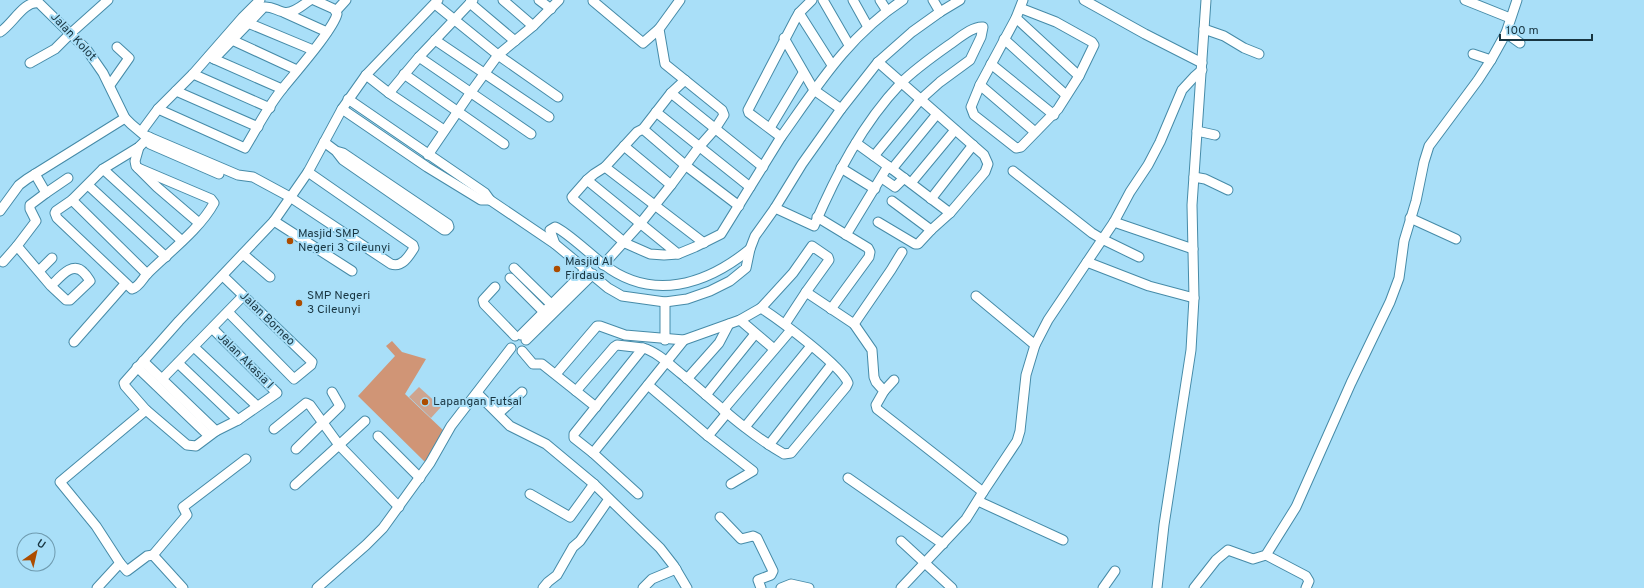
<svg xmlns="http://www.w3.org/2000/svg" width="1644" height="588" font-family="Overpass,sans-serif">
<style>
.green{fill:#cea48f}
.forest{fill:#d09576}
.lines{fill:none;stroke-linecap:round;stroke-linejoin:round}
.minor-casing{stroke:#468ba8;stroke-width:11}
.minor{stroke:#fff;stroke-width:9}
.poi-dot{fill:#ac4c00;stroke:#a9dff8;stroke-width:1.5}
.labels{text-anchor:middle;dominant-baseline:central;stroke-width:4;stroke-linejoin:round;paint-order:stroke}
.street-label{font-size:12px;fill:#183541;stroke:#a9dff8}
.poi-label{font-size:12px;fill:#183541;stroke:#a9dff8;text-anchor:start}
</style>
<rect width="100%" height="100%" fill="#a9dff8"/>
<path class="green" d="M419 387 441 407 431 418 409 397Z"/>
<path class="forest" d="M392 341 402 352 426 359 405 394 445 432 426 463 358 396 395 356 386 346Z"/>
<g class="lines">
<defs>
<g id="minor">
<path d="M503 0 533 26"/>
<path d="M539 0 551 9"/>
<path d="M823 0 849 45"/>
<path d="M853 0 868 27"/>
<path d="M880 0 887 11"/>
<path d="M933 0 940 12"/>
<path d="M1084 0 1145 34 1202 63"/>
<path d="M1465 0 1510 18"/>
<path d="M593 1 643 43 659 29"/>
<path d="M470 3 515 41"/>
<path d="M435 4 498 55 558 97"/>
<path d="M1020 8 1056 22 1092 42 1094 45 1079 76 1058 109 1021 147 1016 148 974 115 971 107 980 85 1016 18 1023 0"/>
<path d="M336 11 346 0"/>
<path d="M285 13 327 32"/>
<path d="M799 13 832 65"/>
<path d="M1016 18 1079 76"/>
<path d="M248 23 313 50"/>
<path d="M1204 29 1224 36 1244 48 1259 54"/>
<path d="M0 32C12 25 24 0 39 3L87 50 103 73 125 118 131 124 144 135 238 175 253 177 290 197 391 264C402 268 409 256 414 248L413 245 308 172"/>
<path d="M1506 33 1520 43"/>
<path d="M784 38 814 90 841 109"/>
<path d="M1004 39 1066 95"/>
<path d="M232 40 297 70"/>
<path d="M435 40 549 117"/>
<path d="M1473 54 1491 60"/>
<path d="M209 56 214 59 264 7C272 6 275 10 283 12 292 15 303 5 310 0"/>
<path d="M419 57 531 134"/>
<path d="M214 59 282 89"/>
<path d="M30 63 55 49 71 33 108 0"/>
<path d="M991 64 1054 115"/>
<path d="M193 74 270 108"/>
<path d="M404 74 504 144"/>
<path d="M366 75 389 93 444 130"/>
<path d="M110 85 129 58 117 47"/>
<path d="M980 85 1035 132"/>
<path d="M176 91 258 127"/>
<path d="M389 93 419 57 473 0"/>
<path d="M671 93 763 167"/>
<path d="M348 99 485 193 490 200 555 244 608 288 622 296 665 302 687 299 710 291 730 281 746 268 750 249 755 236 775 208 802 164 841 109 878 62 912 32 940 12 960 0"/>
<path d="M158 109 245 148C257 128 268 106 283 88 295 73 333 30 337 14L334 9 314 0"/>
<path d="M342 109 427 167 481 200H490"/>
<path d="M656 112 750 187"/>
<path d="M770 128 803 73"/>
<path d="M643 129 685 165 739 206"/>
<path d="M1197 131 1215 135"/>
<path d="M141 132 158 109 193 74 242 18 260 0"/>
<path d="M781 137C818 85 848 36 903 0"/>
<path d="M324 142 336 151 343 160 444 230H446L449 227 448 224 343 153 336 151"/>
<path d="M856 143 892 169 950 213"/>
<path d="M150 144 219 174"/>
<path d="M624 146 671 185"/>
<path d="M139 147 135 161 136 166 157 187 199 223"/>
<path d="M428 155 471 92 498 55 533 26 559 0"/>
<path d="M605 167 704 243"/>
<path d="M138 168 211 199 214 203C200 229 168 253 147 274 143 278 139 287 132 289L57 218 55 213 56 211 72 200 103 169 139 147 149 137"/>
<path d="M841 168 875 189"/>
<path d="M103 169 182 241"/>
<path d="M892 169 937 114"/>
<path d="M1013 171 1092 233 1102 239 1139 257"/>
<path d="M35 174 46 193 30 205V209L36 221 17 246 51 286C60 277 73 260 84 273 87 276 88 278 90 281L70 300H66L51 286"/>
<path d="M1194 177 1205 179 1228 190"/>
<path d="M882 178 895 187 904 178"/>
<path d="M587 180 678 254 664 255 650 254 625 243 573 199 572 197Z"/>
<path d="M587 180 594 174 605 167 637 132 643 129 671 93 685 80"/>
<path d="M911 183 955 130"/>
<path d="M88 185 166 257"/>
<path d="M46 193 68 178"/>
<path d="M931 199 973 145"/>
<path d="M72 200 147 274"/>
<path d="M892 201 931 230"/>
<path d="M775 208 814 226C836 175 862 124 901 83 915 69 932 57 949 45 958 39 972 26 983 27L981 37 970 60 940 82 921 99 874 156"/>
<path d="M0 211 19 185 27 179 125 118"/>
<path d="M817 217 868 248 870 252 869 257 831 309"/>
<path d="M1410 218 1456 239"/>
<path d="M878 222 915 244H918L931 230 950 213 985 172 988 164 984 155 878 62"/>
<path d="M1114 222 1193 249"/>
<path d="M846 235 888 166"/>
<path d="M555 244 550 230 555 227C566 231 592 256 603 264 652 302 706 285 750 249"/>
<path d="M243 254 270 277"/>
<path d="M678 254 695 247 721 234 781 137 749 113 748 110 795 20 799 13 812 0"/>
<path d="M3 262 17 246"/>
<path d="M1087 262 1114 222 1130 192 1148 165 1160 142 1182 90 1194 77 1202 70"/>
<path d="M603 265 640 224 671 185 699 147 715 129 724 115 722 110 665 64 659 29 680 0"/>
<path d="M514 268 552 305"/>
<path d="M39 271 52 258"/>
<path d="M352 271 274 221 308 172 342 109 366 75 438 0"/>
<path d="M223 276 308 358 312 362 311 365 294 379 228 312"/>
<path d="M510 278 544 312"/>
<path d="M495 287 483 300 484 304 515 336"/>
<path d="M976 296 1035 345 1048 320 1087 262 1149 286 1194 298"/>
<path d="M665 302V340"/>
<path d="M740 320 774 349"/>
<path d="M785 324 806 292 854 324 872 350 874 377 876 382 884 391 876 405 877 409 983 492 966 519 901 588"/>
<path d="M854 324 891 270 902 252"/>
<path d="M521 335 587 269"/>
<path d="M526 340 593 274"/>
<path d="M74 342 125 284"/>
<path d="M194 347 257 406"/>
<path d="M522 351 533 364H542L576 391"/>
<path d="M143 361 216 431 238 420"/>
<path d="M178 363 238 420 277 393 213 329"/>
<path d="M137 367 208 435"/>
<path d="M556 374 597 326H600L625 335 684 340 740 320 761 308"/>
<path d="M162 379 243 296"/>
<path d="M687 379 719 343 729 324"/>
<path d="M648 385 708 436 753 471 731 484"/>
<path d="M884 391 894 380"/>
<path d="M477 393 510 426 546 444 594 484 660 548 674 566 687 588"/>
<path d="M706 395 755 334"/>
<path d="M596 407 576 391 614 347 617 345 643 348"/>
<path d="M723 410 791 330"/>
<path d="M499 413 522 392"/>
<path d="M745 427 811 346"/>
<path d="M274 429 306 403 310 405 339 445 365 421"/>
<path d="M216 431 196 446 187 445 146 410 125 386 124 383 179 321 274 221"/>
<path d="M378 436 420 478"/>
<path d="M708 436 727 413"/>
<path d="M769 445 832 364"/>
<path d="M296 449 340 406 332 392"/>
<path d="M593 453 574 438V434L643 348C658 352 672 367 684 376 716 403 747 433 784 454L791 453 846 387 848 383C842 366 778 319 761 308L793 273 812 246 828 257 829 260 806 292"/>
<path d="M848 478 943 544"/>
<path d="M295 485 339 445 399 507"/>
<path d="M983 492 1017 441 1020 431 1026 375 1035 345"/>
<path d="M530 494 570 517 594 484"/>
<path d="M638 494 593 453 684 340"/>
<path d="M978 501 1063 540"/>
<path d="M720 517 741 539 753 536 757 538 773 571 771 575 758 580 761 588"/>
<path d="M901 541 952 588"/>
<path d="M153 555 187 515 183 507 246 459"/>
<path d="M1266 555 1306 576 1309 581 1306 588"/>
<path d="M120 563 96 526 60 482 146 410"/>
<path d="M97 588 120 563 127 571 147 556 153 555 183 588"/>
<path d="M317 588 366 545 383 528 430 463 451 426 511 348"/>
<path d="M543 588 548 582 557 575 573 547 580 541 609 499"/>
<path d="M643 588 652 579 676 569"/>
<path d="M781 588 791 584 809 588"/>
<path d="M1103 588 1115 571"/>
<path d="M1157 588 1164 525 1191 350 1194 298 1192 205 1206 0"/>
<path d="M1194 588 1216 560 1228 550 1253 559 1266 555 1296 507 1351 383 1390 302 1399 278 1404 241 1416 201 1424 162 1429 146 1478 80 1491 60 1506 33 1517 0"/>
</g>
</defs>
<use href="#minor" class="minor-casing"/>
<use href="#minor" class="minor"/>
</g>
<g class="poi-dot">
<circle cx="290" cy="241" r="4"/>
<circle cx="557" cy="269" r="4"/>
<circle cx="299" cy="303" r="4"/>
<circle cx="425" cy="402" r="4"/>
</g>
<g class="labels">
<g class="street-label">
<text transform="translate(73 37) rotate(47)">Jalan Kolot</text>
<text transform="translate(267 319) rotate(44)">Jalan Borneo</text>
<text transform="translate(245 361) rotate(45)">Jalan Akasia I</text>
</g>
<g class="poi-label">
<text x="298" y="234">Masjid SMP<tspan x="298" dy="14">Negeri 3 Cileunyi</tspan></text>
<text x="565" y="262">Masjid Al<tspan x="565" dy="14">Firdaus</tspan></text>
<text x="307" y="296">SMP Negeri<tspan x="307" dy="14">3 Cileunyi</tspan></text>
<text x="433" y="402">Lapangan Futsal</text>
</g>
</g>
<g transform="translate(36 552) rotate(34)"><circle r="19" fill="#a9dff8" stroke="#6f9baf"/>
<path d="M0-3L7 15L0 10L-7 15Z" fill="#ac4c00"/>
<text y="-6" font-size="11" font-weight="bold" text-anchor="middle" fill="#183541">U</text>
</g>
<path d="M1500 34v6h92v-6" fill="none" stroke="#183541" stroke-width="2"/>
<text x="1506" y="34" font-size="12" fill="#183541" stroke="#a9dff8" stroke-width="3" paint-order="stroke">100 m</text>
</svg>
